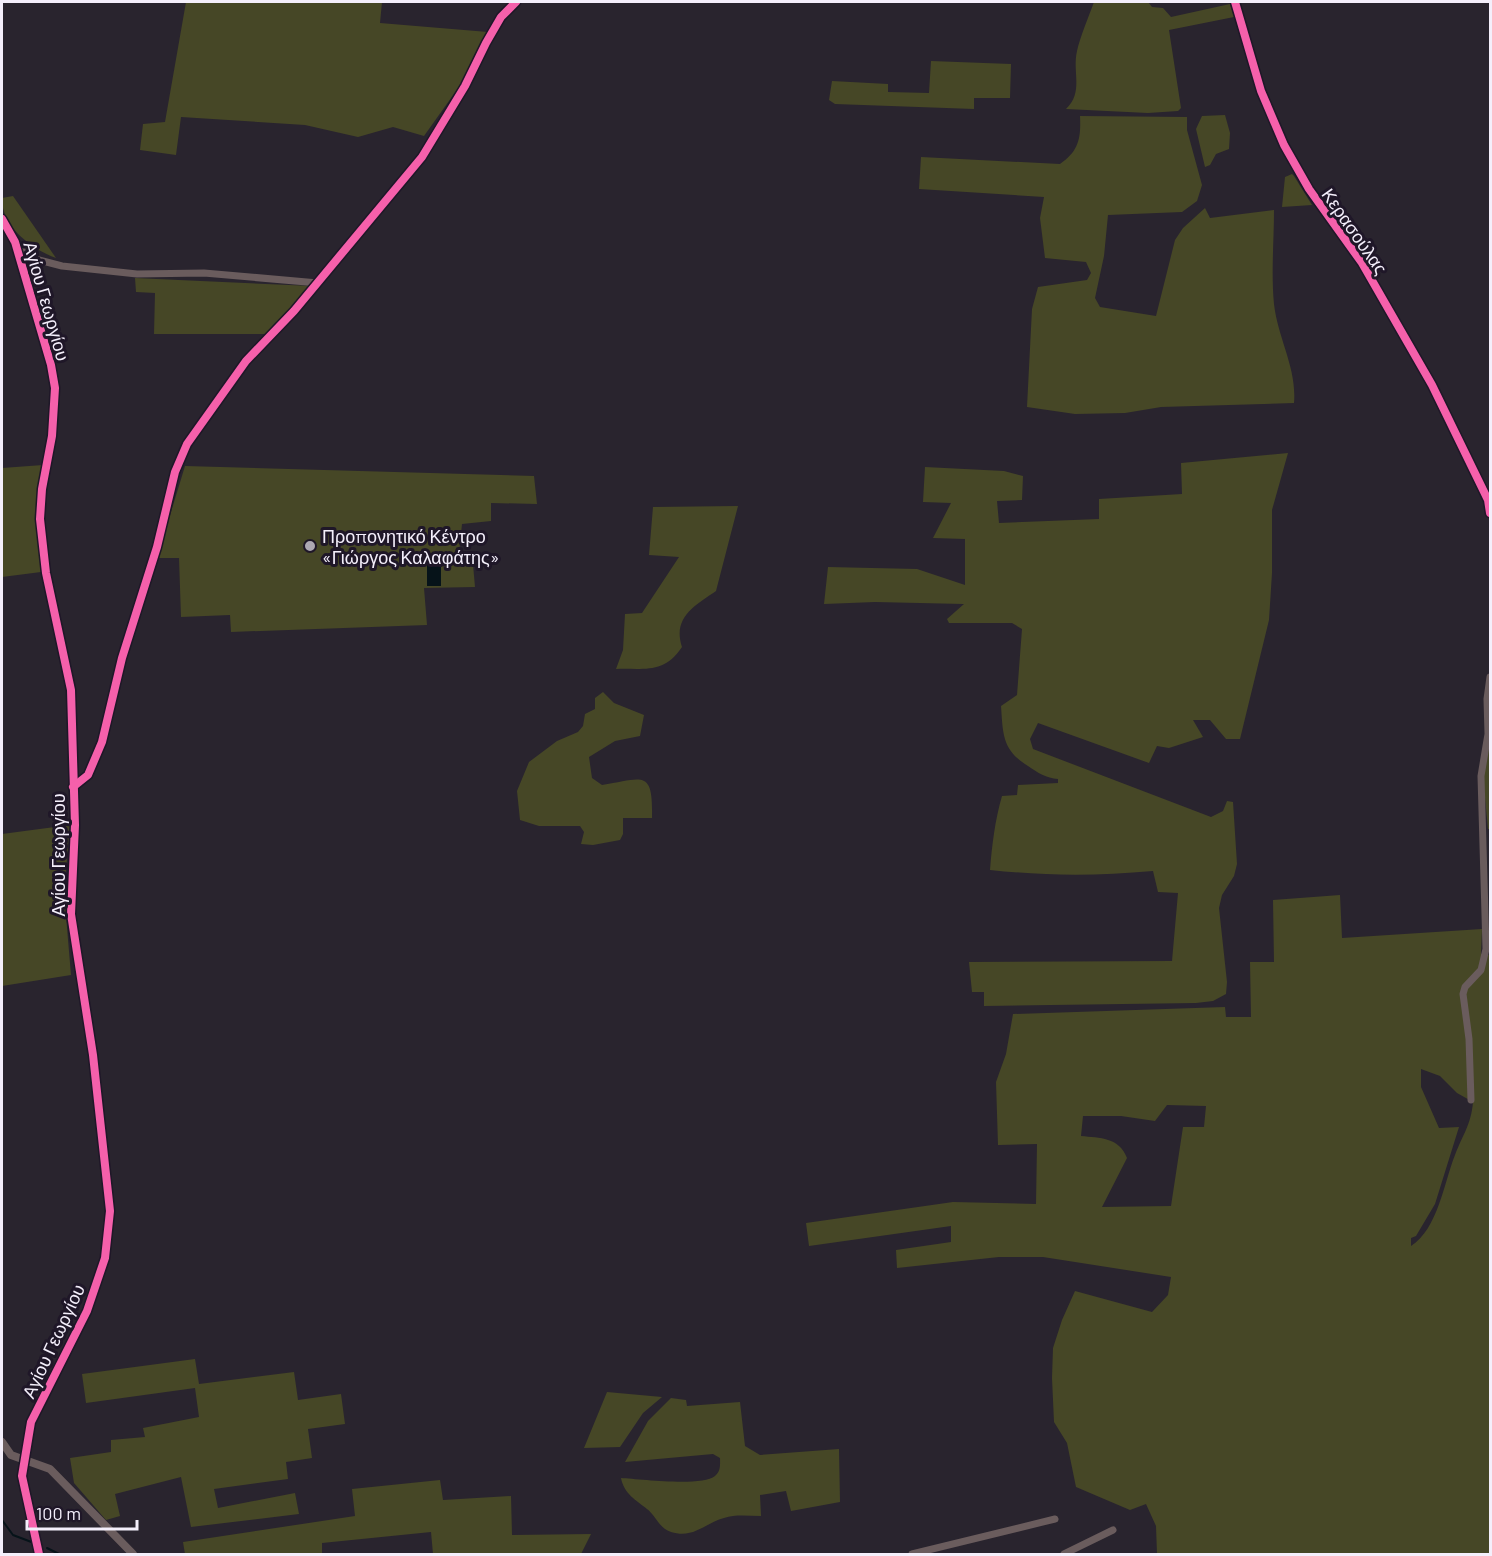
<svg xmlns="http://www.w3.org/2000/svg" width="1492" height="1556" font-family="Barlow,sans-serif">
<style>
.green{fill:#464726;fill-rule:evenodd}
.water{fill:#061319}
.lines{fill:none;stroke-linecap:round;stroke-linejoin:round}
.stream{stroke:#061319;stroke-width:2}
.minor{stroke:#6a5c5d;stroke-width:7}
.tertiary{stroke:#6a5c5d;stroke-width:8}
.cycleway-casing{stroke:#1f1728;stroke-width:11}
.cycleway{stroke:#f560ab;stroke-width:8}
.poi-dot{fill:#ada8b3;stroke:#1f1728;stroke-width:2}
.labels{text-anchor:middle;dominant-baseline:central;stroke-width:6;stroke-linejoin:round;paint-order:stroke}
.street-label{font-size:18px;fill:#f4effb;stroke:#1f1728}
.poi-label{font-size:18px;fill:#f4effb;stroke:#1f1728;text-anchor:start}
</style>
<rect width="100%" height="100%" fill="#29242e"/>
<g class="green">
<path d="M186 2H382L380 23 488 32 461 84 424 136 393 127 358 137 305 125 181 117 176 155 140 150 143 124 165 122Z"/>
<path d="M1094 2H1148L1152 7 1163 8 1171 17 1230 4 1234 17 1169 30 1181 108 1178 111 1148 113 1066 109C1084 92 1072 72 1077 51 1080 37 1089 16 1094 2Z"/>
<path d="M931 61 1011 64 1010 98H974V109L835 104 829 100 832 81 888 84V92L929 93Z"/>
<path d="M1225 115 1230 133 1229 149 1216 154 1210 165 1205 167 1196 129 1202 116Z"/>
<path d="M1080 116 1187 117V130L1202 185 1197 201 1182 212 1108 215 1104 256 1095 298 1100 307 1156 316 1175 240 1183 228 1205 208 1210 218 1274 210C1274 241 1271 273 1274 304 1278 339 1297 368 1294 403L1161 407 1125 413 1075 414 1027 407 1032 309 1038 287 1087 280 1091 273 1086 262 1045 258 1040 218 1044 197 919 189 921 157 1060 164C1079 151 1081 138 1080 116Z"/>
<path d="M1292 174 1294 176 1312 205 1282 207 1285 177Z"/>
<path d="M13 196 56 258C31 249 1 226 2 198Z"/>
<path d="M135 278 312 286 266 334H154L155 293 136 292Z"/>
<path d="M1288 453 1272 510V573L1269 620 1240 739H1226L1210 720H1193L1203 737 1169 748 1157 746 1149 763 1038 723 1030 739 1033 749 1211 817 1223 811 1227 801 1233 802 1237 864 1234 876 1222 895 1219 908 1227 982 1226 994 1213 1001 1196 1003 984 1006V992H972L969 962 1172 961 1178 893 1158 892 1153 871C1096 876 1047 876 990 870 992 845 995 820 1002 796L1017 795 1018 785 1058 783V779C1046 778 1038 773 1028 766 1002 750 1003 734 1001 706L1017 695 1022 629 1012 623H949L947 619 964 604 875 602 824 604 828 567 917 569 965 585V539L933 538 951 503 923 502 925 467 1004 471 1023 476 1022 500 997 501 999 523 1099 519V499L1182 494 1181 463Z"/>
<path d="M43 465 36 517 41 572 2 577V468Z"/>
<path d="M185 466 534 476 537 504 491 503V521L462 524 459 553H472L475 587 424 588 427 625 231 632 230 615 181 617 179 558H157Z"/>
<path d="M738 506 716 591C696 605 672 617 682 647 664 674 646 668 616 669L623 650 625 614 642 613 679 557 649 555 653 507Z"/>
<path d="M1490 683V829H1488L1483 777Z"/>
<path d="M603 692 614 703 644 715 640 736 615 741 589 757 592 778 602 785C644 778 653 769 652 818H623V834L620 840 593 845 581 844 584 832 580 826H539L520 820 517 791 529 762 557 741 578 732 583 726 585 714 595 709V698Z"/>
<path d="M70 825 64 892 71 975 2 986V834Z"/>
<path d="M1340 895 1342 938 1482 929 1481 954 1490 955V1554H1157L1156 1526 1146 1504 1130 1510 1076 1487 1067 1443 1054 1422 1052 1378 1053 1348 1062 1320 1075 1291 1152 1312 1168 1295 1171 1277 1043 1257H999L897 1268 896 1250 951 1242V1226L809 1246 806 1223 953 1202 1036 1204 1037 1144 998 1145 996 1082 1006 1054 1013 1014 1225 1007 1226 1017H1251L1250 962H1274L1273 900ZM1421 1069 1440 1076 1457 1093 1473 1102C1471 1125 1463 1134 1455 1155 1444 1182 1438 1229 1411 1246V1238L1416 1236 1435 1204 1459 1127 1439 1128 1421 1087ZM1167 1105 1206 1106 1204 1127H1183L1171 1206 1102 1207 1127 1158C1119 1137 1100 1138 1081 1136L1083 1116H1121L1155 1121Z"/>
<path d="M195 1359 199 1384 294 1372 298 1400 341 1394 345 1424 308 1429 312 1458 286 1462 288 1479 214 1489 218 1508 295 1493 299 1514 191 1527 181 1477 115 1494 120 1516 106 1520 74 1483 70 1458 111 1452V1440L145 1437 143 1428 199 1417 195 1388 86 1403 82 1374Z"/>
<path d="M607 1392 662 1397 643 1413 620 1447 584 1448Z"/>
<path d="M671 1398 686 1400 687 1406 740 1402 745 1446 760 1455 839 1449 840 1502 791 1511 786 1491 760 1495 761 1516C748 1516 736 1514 724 1518 705 1523 694 1539 671 1532 659 1528 656 1516 647 1509 636 1500 624 1494 621 1478 639 1479 702 1487 715 1476 721 1471 720 1465 720 1458L713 1454 625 1462 648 1421Z"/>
<path d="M440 1480 443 1500 511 1496 512 1535 591 1534 581 1554H433L431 1532 322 1543V1554H185L183 1542 355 1516 352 1489Z"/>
</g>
<rect class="water" x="427" y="558" width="14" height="28"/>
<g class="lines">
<g class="stream">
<path d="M2 1520 13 1535 34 1543"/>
<path d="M47 1548 59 1554"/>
</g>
<g class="minor">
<path d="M1235 2 1261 91 1284 145 1309 189 1362 263 1432 385 1488 500 1490 513"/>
<path d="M2 219 15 242 51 365 55 388 52 436 42 489 40 519 46 573 71 690 75 825 71 914 93 1055 110 1211 105 1258 87 1311 31 1422 22 1476 39 1554"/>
<path d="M15 242 35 259 62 266 137 274 204 273 318 283"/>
<path d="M73 787 88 775 102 742 122 658 157 547 175 472 187 444 246 361 294 311 422 157 465 86 486 43 501 17 516 2"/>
<path d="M1471 1100 1469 1039 1463 994 1465 987 1481 970 1486 949 1481 776 1488 734 1487 699 1490 677"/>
<path d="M912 1554 1055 1519"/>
<path d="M1064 1554 1113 1530"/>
</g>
<path class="tertiary" d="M2 1442 11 1455 50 1469 133 1554"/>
<defs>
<g id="cycleway">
<path d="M1235 2 1261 91 1284 145 1309 189 1362 263 1432 385 1488 500 1490 513"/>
<path d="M2 219 15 242 51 365 55 388 52 436 42 489 40 519 46 573 71 690 75 825 71 914 93 1055 110 1211 105 1258 87 1311 31 1422 22 1476 39 1554"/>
<path d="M73 787 88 775 102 742 122 658 157 547 175 472 187 444 246 361 294 311 422 157 465 86 486 43 501 17 516 2"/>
</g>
</defs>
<use href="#cycleway" class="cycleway-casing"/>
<use href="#cycleway" class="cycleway"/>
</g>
<circle class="poi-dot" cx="310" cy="546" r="6"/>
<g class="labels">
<g class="street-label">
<text transform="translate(1355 231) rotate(55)">Κερασούλας</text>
<text transform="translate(47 301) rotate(74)">Αγίου Γεωργίου</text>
<text transform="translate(58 855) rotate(-90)">Αγίου Γεωργίου</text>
<text transform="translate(53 1341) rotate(-65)">Αγίου Γεωργίου</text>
</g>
<g class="poi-label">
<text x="322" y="536">Προπονητικό Κέντρο<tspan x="322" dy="21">«Γιώργος Καλαφάτης»</tspan></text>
</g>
</g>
<rect width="1492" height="1556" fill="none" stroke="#f4effb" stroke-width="6"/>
<path d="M27 1520v9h110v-9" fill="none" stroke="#f4effb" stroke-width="3"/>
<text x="36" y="1520" font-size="18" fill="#f4effb" stroke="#1f1728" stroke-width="4.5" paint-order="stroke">100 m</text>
</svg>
